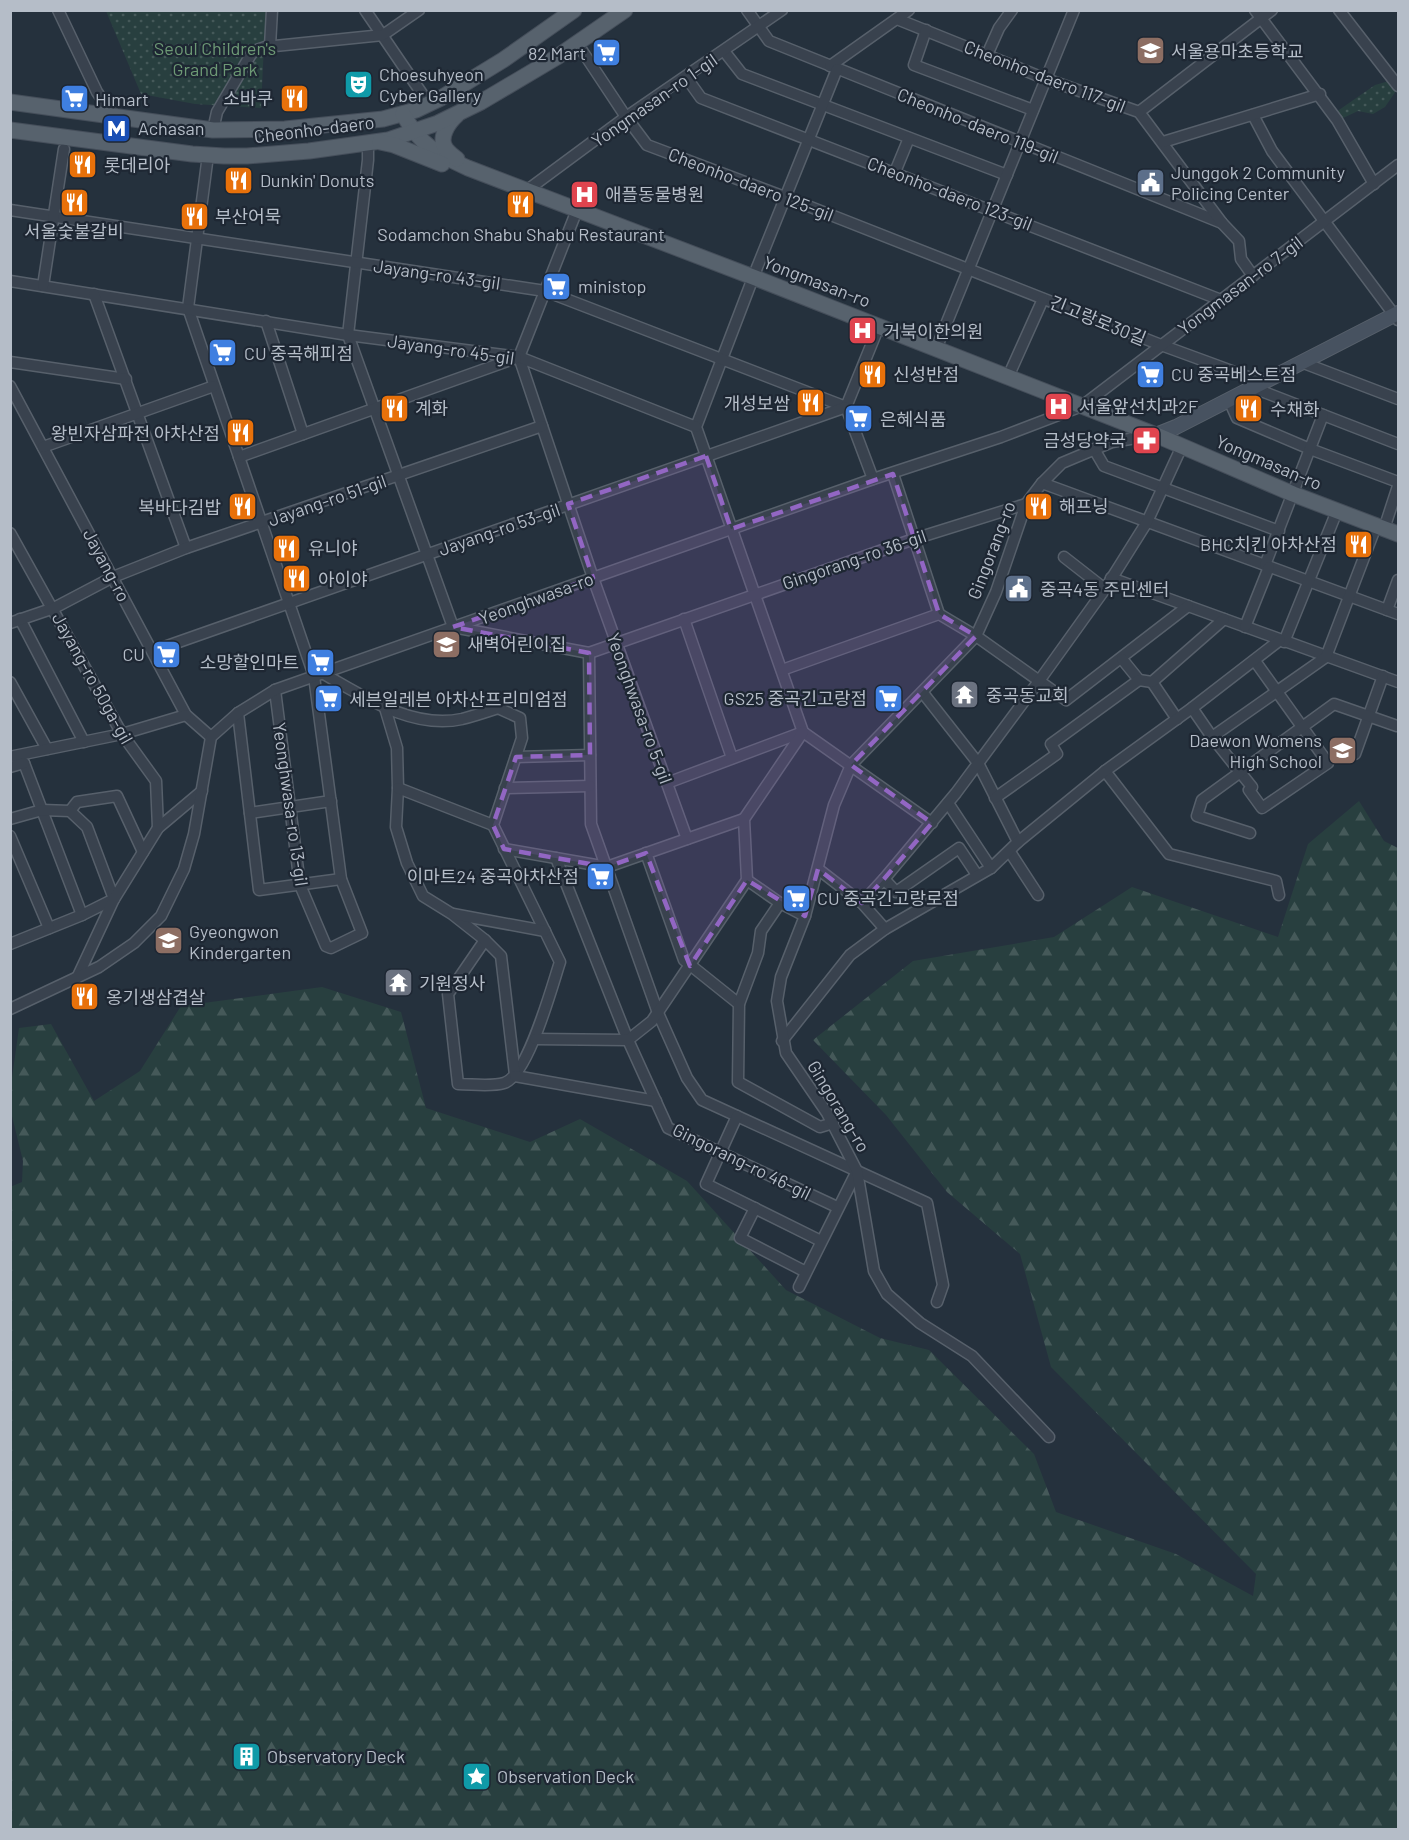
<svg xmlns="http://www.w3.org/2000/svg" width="1409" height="1840" font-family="Barlow,'Noto Sans KR',sans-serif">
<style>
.forest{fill:url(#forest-firs)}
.park{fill:url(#park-dots)}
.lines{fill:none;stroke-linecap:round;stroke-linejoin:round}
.minor-casing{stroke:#57606b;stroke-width:13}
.secondary-casing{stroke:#57606b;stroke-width:16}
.primary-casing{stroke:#454e5a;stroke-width:17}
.minor{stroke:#39424e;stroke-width:10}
.secondary{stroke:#475260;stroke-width:14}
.primary{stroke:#57626d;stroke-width:15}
.marked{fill:#9266c3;fill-opacity:0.2;stroke:#9266c3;stroke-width:4.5;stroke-dasharray:12 8;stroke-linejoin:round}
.labels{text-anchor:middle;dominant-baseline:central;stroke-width:4.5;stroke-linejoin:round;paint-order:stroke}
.park-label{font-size:18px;fill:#6d9975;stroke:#1e2733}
.poi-label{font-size:18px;fill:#b5bdc8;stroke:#1e2733;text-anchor:start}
.street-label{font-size:18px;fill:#b5bdc8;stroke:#1e2733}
</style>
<defs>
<pattern id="forest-firs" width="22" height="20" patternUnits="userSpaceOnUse" patternTransform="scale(1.5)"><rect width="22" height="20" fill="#283f3f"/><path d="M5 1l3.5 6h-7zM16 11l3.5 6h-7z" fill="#455959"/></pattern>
<pattern id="park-dots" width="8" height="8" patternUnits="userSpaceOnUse" patternTransform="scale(1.5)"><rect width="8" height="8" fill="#283f3f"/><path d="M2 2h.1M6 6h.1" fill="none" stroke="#455959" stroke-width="1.8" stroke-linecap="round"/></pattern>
</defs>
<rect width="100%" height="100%" fill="#25313d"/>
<path class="forest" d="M1359 801 1384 841 1398 848V1829L11 1830 10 1187 22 1182 23 1161 11 1112 10 1092 19 1028 51 1024 94 1101 140 1071 181 1006 322 987 401 1012 426 1108 530 1142 580 1119 687 1181 786 1290 880 1338 929 1350 1034 1454 1056 1512 1176 1554 1253 1596 1256 1574 1051 1367 1020 1254 947 1192 886 1115 813 1040 913 961 1054 937 1132 887 1278 937 1308 844Z"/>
<g class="park">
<path d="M106 11H270L268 44H264L261 108 195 104 141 94Z"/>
<path d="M1389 81 1396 91 1385 107 1373 114 1358 111 1341 119 1336 112 1375 85Z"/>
</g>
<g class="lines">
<defs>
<g id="minor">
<path d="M58 10 97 92 114 117"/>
<path d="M365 10 429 104"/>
<path d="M747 10 769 41 1222 223"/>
<path d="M1255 10 1337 120 1374 184"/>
<path d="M1339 10 1398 86"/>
<path d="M897 19 1046 79 1139 112 1222 223 1239 241 1241 259 1253 276"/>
<path d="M926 30 914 65 1033 110"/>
<path d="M577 43 626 117 647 145 785 197 1161 345 1262 382"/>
<path d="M270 46 272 10"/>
<path d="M724 51 742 74 1007 175"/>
<path d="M987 55 999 28 1012 10"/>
<path d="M830 66 909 10"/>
<path d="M837 69 756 270 696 427 803 732 932 823"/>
<path d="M686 77 701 98 1221 300"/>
<path d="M1139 112 1272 10"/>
<path d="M1253 115 1272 151 1398 320"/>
<path d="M213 130 217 112 250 56 254 51 265 47 383 35 419 10"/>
<path d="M1163 142 1320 94"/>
<path d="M368 143V160L348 335 453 627 589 653"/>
<path d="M208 155 188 308 314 676 341 879 362 933 331 948 326 946 300 885 275 690"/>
<path d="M895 172 909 138"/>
<path d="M526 191 626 117 782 10"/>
<path d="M10 210 545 291 846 407"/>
<path d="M577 210 519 357 593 578 687 839"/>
<path d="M10 281 348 335 519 357 696 427"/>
<path d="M43 286 64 149"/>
<path d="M94 294 186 548"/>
<path d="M266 321 303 434"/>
<path d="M936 349 1074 10"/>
<path d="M10 362 126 379"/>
<path d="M1301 362 1398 399"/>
<path d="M1008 377 1043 299"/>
<path d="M10 386 186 715 211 737"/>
<path d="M1251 387 1398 444"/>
<path d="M1229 400 1237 418 1310 449 1398 482"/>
<path d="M43 447 214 386"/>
<path d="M1094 449 1104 466 1279 531"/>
<path d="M239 457 516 358"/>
<path d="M893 474 939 614"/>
<path d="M873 479 846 407 879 326"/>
<path d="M1042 483 1398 614"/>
<path d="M1384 529 1398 486"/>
<path d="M10 533 122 734 156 781 158 828"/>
<path d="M1064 557 1105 589"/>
<path d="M1265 565 1323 415"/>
<path d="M1111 578 1398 682"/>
<path d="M1387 610 1398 580"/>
<path d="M939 614 976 636 1066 700 1188 606"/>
<path d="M20 619 84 742"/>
<path d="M684 619 732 758"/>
<path d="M10 623 54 608 113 577 186 548 542 426"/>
<path d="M1245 627 1269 567"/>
<path d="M1284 642 1337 511"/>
<path d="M153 651 846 407"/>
<path d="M589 653 591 824 658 1013 687 1078 702 1100 927 1203 943 1285 937 1302"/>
<path d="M589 653 914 539 1026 504"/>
<path d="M1122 659 1139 680"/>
<path d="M782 670 939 614"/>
<path d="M322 673C363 696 412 730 462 719 474 716 486 712 498 708L520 718 522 738 493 825 560 962C552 986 528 1076 504 1083 491 1087 472 1084 458 1084L448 994 485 940"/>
<path d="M10 682 47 749"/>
<path d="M1152 682 1177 719"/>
<path d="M923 693 978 763 1018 842"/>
<path d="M385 708 397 748 398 788 396 827 407 863 423 896 452 914 485 940 501 956 515 1075"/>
<path d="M1192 708 1212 737 1252 787 1249 790 1262 808 1328 763 1255 661"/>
<path d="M238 713 259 890 341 879"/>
<path d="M1212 737 1326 657 1376 526"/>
<path d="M1343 750 1355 754 1383 676"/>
<path d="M14 756 122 734 186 715"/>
<path d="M516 757 590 755"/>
<path d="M24 763 82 915"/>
<path d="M10 767 24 763"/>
<path d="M1105 771 1169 854 1276 881 1279 895"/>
<path d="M667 783 803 732"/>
<path d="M398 788 493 825"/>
<path d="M505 788 590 786"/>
<path d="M995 798 1057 754 1051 744 1139 680 1152 682 1224 619"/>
<path d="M948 803 991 868"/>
<path d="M70 811 77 802 117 796 143 852"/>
<path d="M250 813 331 801"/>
<path d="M10 819 42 810 70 811 87 827 114 899 82 915 10 944"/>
<path d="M1250 833 1197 816 1202 800 1334 704 1397 726"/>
<path d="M10 836 49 928"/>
<path d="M504 849 607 867 744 819"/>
<path d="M1010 852 1038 895"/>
<path d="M646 853 684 960 739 1004"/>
<path d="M556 858 628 1040 668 1128 837 1207"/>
<path d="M818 869 862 903 885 929"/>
<path d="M884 879 896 892 959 848 977 875"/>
<path d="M747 880 780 903 805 916"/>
<path d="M780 903 761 931 758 953 739 1004 738 1082 820 1127 833 1123"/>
<path d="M862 903 884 879 956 793 1039 681 1105 589 1147 522 1182 446"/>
<path d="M453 914 545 931"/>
<path d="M77 978 114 899 158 828 202 791"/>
<path d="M10 1009 99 967 134 943 161 916 184 869 194 834 211 737 238 713 275 690 873 479 1001 437 1082 406 1398 165"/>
<path d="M535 1039 628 1040 652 1021 747 880 744 819 803 732"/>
<path d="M782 1041 850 955 885 929 991 868 1018 842 1105 771 1192 708 1280 640"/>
<path d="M515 1076 656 1101"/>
<path d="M737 1116 706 1184 821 1241"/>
<path d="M755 1208 740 1238 806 1272"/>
<path d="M799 1287 857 1171"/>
<path d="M1049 1437 972 1356 920 1323 887 1294 874 1271 857 1171 827 1113 786 1053 777 1001 781 977 805 916 834 805 851 765 976 636 996 592 1026 504 1042 483 1062 463 1112 442 1154 435"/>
</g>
<path id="secondary" d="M1156 435 1176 427 1398 313"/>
<g id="primary">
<path d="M10 102 213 130 285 129 383 119 416 110 441 98 503 60 574 10"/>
<path d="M403 114C420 145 437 154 468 168L753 277 1156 435 1293 494 1398 534"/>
<path d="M457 115C448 123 438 138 446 149 449 153 453 156 457 159"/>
<path d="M10 130 192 154 224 156H247L309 151 388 140 438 123 481 102 557 57 625 10"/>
<path d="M380 142 394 145 442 164"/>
</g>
</defs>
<use href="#minor" class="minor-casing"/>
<use href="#secondary" class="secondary-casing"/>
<use href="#primary" class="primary-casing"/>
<use href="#minor" class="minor"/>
<use href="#secondary" class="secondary"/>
<use href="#primary" class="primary"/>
</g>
<path class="marked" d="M706 456 731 529 893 474 939 614 976 636 851 765 932 823 884 879 862 903 818 869 805 916 747 880 690 966 646 853 607 867 504 849 493 825 516 757 590 755 589 653 453 627 593 578 568 504Z"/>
<defs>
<symbol id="school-square" viewBox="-11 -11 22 22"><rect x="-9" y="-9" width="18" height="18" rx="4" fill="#8d6e63" stroke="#1e2733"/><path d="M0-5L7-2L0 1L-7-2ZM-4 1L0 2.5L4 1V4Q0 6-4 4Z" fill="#fff"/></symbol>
<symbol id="supermarket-square" viewBox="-11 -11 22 22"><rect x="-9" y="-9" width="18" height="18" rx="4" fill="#3f7fe0" stroke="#1e2733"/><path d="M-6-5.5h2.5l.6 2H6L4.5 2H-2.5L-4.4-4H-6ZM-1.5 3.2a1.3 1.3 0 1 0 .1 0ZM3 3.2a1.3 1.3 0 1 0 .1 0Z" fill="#fff"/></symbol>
<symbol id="theatre-square" viewBox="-11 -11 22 22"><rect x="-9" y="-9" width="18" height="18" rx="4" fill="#0f9aa8" stroke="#1e2733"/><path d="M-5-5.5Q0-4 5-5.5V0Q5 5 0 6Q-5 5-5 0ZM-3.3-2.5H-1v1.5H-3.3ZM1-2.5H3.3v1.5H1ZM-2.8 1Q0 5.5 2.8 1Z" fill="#fff"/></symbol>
<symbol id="restaurant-square" viewBox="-11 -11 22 22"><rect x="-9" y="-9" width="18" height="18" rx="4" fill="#e8710a" stroke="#1e2733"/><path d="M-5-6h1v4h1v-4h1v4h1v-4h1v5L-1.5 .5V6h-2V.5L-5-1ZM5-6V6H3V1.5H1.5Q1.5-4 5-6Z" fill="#fff"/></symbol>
<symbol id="metro-square" viewBox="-11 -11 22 22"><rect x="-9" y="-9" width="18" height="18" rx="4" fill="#1a4fb4" stroke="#1e2733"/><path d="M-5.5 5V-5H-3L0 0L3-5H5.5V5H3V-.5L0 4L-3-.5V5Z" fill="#fff"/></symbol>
<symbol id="civic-square" viewBox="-11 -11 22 22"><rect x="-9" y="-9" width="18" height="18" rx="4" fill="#5c6f8a" stroke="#1e2733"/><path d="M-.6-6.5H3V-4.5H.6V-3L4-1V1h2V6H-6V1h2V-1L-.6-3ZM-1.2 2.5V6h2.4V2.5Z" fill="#fff"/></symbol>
<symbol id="hospital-square" viewBox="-11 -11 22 22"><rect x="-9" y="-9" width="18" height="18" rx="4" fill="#e0444e" stroke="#1e2733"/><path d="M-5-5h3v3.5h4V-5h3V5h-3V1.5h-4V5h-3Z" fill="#fff"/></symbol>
<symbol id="pharmacy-square" viewBox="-11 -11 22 22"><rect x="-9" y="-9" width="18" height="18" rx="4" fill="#e0444e" stroke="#1e2733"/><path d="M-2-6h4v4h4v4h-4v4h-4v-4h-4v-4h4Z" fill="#fff"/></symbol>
<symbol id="temple-square" viewBox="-11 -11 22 22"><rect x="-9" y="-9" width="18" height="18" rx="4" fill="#6b7280" stroke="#1e2733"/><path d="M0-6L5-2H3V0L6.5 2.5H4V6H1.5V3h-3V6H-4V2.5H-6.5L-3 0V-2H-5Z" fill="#fff"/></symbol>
<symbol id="building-square" viewBox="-11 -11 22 22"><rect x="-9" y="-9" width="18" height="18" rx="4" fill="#0f9aa8" stroke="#1e2733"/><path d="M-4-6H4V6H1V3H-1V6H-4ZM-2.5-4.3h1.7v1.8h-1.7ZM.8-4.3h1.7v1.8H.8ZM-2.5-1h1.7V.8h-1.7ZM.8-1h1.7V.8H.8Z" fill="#fff"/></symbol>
<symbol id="sight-square" viewBox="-11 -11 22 22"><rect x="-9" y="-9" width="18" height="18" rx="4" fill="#0f9aa8" stroke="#1e2733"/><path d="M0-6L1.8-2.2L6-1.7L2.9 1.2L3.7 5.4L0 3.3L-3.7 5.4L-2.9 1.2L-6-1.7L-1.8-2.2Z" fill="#fff"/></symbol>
</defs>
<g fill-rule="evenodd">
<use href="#school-square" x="1134" y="34" width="33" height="33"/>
<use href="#supermarket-square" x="590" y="36" width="33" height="33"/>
<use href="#theatre-square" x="342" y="68" width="33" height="33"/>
<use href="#restaurant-square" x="278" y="82" width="33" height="33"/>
<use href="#supermarket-square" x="58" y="82" width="33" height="33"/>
<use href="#metro-square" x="100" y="112" width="33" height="33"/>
<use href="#restaurant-square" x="66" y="148" width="33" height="33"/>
<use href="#restaurant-square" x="222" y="164" width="33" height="33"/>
<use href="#civic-square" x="1134" y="166" width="33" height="33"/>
<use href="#hospital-square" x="568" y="178" width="33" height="33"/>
<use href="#restaurant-square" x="58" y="186" width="33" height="33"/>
<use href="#restaurant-square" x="504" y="188" width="33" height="33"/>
<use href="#restaurant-square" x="178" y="200" width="33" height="33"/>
<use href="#supermarket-square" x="540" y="270" width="33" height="33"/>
<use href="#hospital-square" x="846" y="314" width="33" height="33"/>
<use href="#supermarket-square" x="206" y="336" width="33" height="33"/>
<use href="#restaurant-square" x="856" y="358" width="33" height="33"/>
<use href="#supermarket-square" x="1134" y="358" width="33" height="33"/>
<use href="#restaurant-square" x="794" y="386" width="33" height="33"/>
<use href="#hospital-square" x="1042" y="390" width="33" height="33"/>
<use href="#restaurant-square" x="378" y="392" width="33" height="33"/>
<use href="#restaurant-square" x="1232" y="392" width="33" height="33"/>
<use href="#supermarket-square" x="842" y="402" width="33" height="33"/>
<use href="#restaurant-square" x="224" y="416" width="33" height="33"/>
<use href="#pharmacy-square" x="1130" y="424" width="33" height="33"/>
<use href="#restaurant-square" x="1022" y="490" width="33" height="33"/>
<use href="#restaurant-square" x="226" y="490" width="33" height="33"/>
<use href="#restaurant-square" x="1342" y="528" width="33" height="33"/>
<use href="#restaurant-square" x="270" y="532" width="33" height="33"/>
<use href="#restaurant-square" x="280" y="562" width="33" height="33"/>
<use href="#civic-square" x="1002" y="572" width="33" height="33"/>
<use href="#school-square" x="430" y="628" width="33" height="33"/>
<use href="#supermarket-square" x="150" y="638" width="33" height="33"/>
<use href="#supermarket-square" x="304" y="646" width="33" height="33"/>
<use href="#temple-square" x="948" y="678" width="33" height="33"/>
<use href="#supermarket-square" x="872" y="682" width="33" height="33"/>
<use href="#supermarket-square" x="312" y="682" width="33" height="33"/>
<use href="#school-square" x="1326" y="734" width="33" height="33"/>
<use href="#supermarket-square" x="584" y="860" width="33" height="33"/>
<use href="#supermarket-square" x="780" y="882" width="33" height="33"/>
<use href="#school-square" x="152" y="924" width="33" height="33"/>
<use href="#temple-square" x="382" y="966" width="33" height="33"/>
<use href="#restaurant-square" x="68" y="980" width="33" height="33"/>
<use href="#building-square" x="230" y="1740" width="33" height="33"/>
<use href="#sight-square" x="460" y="1760" width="33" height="33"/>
</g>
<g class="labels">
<g class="park-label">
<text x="215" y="48">Seoul Children's<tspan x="215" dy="21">Grand Park</tspan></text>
</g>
<g class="poi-label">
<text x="1171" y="51">서울용마초등학교</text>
<text x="586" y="53" text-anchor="end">82 Mart</text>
<text x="379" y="74">Choesuhyeon<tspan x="379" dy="21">Cyber Gallery</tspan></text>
<text x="273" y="98" text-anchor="end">소바쿠</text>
<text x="95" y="99">Himart</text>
<text x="138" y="128">Achasan</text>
<text x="104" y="165">롯데리아</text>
<text x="1171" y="172">Junggok 2 Community<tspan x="1171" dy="21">Policing Center</tspan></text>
<text x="260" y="180">Dunkin' Donuts</text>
<text x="605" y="194">애플동물병원</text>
<text x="215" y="216">부산어묵</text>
<text x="74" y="231" text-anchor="middle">서울숯불갈비</text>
<text x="521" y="234" text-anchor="middle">Sodamchon Shabu Shabu Restaurant</text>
<text x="578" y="286">ministop</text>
<text x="884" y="331">거북이한의원</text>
<text x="244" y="353">CU 중곡해피점</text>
<text x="893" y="374">신성반점</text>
<text x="1171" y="374">CU 중곡베스트점</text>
<text x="790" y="403" text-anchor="end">개성보쌈</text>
<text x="1079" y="406">서울앞선치과2F</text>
<text x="415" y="408">계화</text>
<text x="1270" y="409">수채화</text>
<text x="880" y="419">은혜식품</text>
<text x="220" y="433" text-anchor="end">왕빈자삼파전 아차산점</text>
<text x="1126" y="440" text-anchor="end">금성당약국</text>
<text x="1059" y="506">해프닝</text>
<text x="221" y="507" text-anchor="end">복바다김밥</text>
<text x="1337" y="544" text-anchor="end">BHC치킨 아차산점</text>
<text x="308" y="548">유니야</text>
<text x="318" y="579">아이야</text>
<text x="1040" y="589">중곡4동 주민센터</text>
<text x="467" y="644">새벽어린이집</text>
<text x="145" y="654" text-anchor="end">CU</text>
<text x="299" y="662" text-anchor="end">소망할인마트</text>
<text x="986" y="695">중곡동교회</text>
<text x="867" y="698" text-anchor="end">GS25 중곡긴고랑점</text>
<text x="349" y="699">세븐일레븐 아차산프리미엄점</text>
<text x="1322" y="740" text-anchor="end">Daewon Womens<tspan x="1322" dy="21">High School</tspan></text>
<text x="579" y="876" text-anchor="end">이마트24 중곡아차산점</text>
<text x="817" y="898">CU 중곡긴고랑로점</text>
<text x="189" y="931">Gyeongwon<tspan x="189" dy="21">Kindergarten</tspan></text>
<text x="419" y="983">기원정사</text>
<text x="106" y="997">옹기생삼겹살</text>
<text x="267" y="1756">Observatory Deck</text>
<text x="497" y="1776">Observation Deck</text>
</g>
<g class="street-label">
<text transform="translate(1045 76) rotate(21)">Cheonho-daero 117-gil</text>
<text transform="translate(654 100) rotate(-35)">Yongmasan-ro 1-gil</text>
<text transform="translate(978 125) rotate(22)">Cheonho-daero 119-gil</text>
<text transform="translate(314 129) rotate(-7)">Cheonho-daero</text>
<text transform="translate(751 184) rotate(21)">Cheonho-daero 125-gil</text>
<text transform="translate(950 193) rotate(21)">Cheonho-daero 123-gil</text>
<text transform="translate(437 274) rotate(8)">Jayang-ro 43-gil</text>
<text transform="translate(817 281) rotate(21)">Yongmasan-ro</text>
<text transform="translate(1240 285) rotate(-37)">Yongmasan-ro 7-gil</text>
<text transform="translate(1098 320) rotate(22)">긴고랑로30길</text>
<text transform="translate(451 349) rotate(8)">Jayang-ro 45-gil</text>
<text transform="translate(1269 462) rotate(23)">Yongmasan-ro</text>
<text transform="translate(327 500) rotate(-19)">Jayang-ro 51-gil</text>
<text transform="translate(499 529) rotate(-19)">Jayang-ro 53-gil</text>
<text transform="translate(991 550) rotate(-69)">Gingorang-ro</text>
<text transform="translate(854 559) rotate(-19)">Gingorang-ro 36-gil</text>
<text transform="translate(107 565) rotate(62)">Jayang-ro</text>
<text transform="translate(536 598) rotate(-20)">Yeonghwasa-ro</text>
<text transform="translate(93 678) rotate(61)">Jayang-ro 50ga-gil</text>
<text transform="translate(640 708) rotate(70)">Yeonghwasa-ro 5-gil</text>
<text transform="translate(291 804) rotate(82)">Yeonghwasa-ro 13-gil</text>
<text transform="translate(839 1106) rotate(59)">Gingorang-ro</text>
<text transform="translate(742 1161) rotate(26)">Gingorang-ro 46-gil</text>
</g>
</g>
<rect width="1409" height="1840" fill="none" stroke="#b5bdc8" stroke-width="24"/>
</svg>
